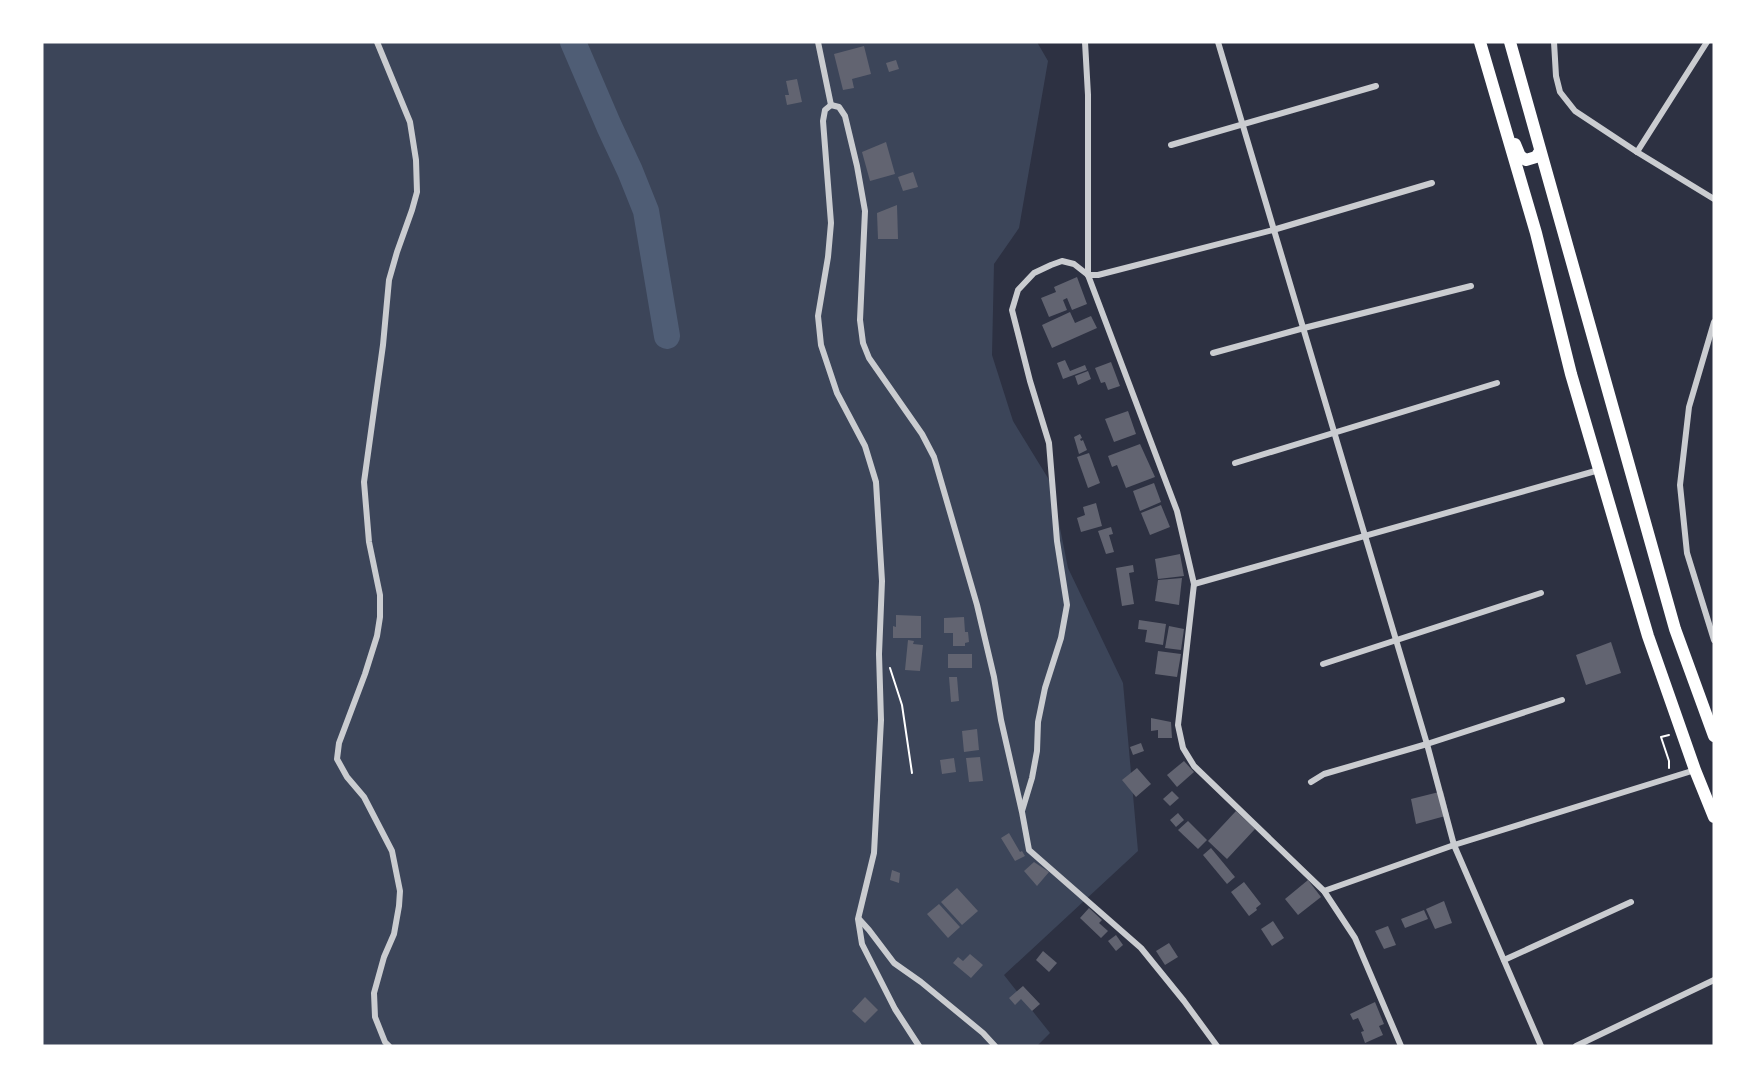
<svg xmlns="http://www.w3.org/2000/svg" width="1756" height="1088" font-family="Lato,sans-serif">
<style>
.green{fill:#3c4559}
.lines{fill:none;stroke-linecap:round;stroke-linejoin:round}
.river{stroke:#4f5d75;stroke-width:26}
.building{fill:#626471}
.path{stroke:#fff;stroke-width:2}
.minor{stroke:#caccd0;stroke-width:6}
.trunk{stroke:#fff;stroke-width:12}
</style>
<rect width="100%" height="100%" fill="#2d3142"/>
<path class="green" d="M42 42H1037L1048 61 1019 228 994 264 992 355 1013 421 1051 483 1068 568 1123 683 1138 851 1004 975 1050 1033 1037 1046H42Z"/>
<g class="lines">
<path class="river" d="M573 42 609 126 630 171 646 211 667 336"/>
</g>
<g class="building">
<path d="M864 46 871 74 852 79 854 88 843 90 834 54Z"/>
<path d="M896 60 899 69 889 72 886 63Z"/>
<path d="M797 79 802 102 787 105 785 95H789L786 81Z"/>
<path d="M886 142 895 174 870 181 862 152Z"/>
<path d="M913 172 918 187 903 191 898 177Z"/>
<path d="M897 205 898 239H878L877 213Z"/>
<path d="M1077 277 1087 304 1072 310 1067 298 1063 300 1067 310 1049 317 1041 298 1056 292 1054 287Z"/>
<path d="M1070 312 1075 323 1091 316 1097 328 1052 348 1042 325Z"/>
<path d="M1065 360 1070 371 1085 365 1087 370 1063 379 1057 363Z"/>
<path d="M1111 362 1120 386 1108 390 1105 382 1101 383 1095 368Z"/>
<path d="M1088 371 1091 379 1078 385 1075 376Z"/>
<path d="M1128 411 1136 434 1114 442 1105 419Z"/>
<path d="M1080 434 1082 438 1080 439 1081 441 1083 440 1087 450 1079 454 1074 437Z"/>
<path d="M1140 444 1155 477 1126 488 1117 465 1112 467 1108 456Z"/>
<path d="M1089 453 1100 483 1088 488 1077 457Z"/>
<path d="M1154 483 1161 502 1140 511 1133 491Z"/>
<path d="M1096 503 1102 526 1081 532 1077 518 1085 515 1083 507Z"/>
<path d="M1161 505 1170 527 1150 535 1141 513Z"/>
<path d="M1111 527 1113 534 1109 535 1114 552 1106 554 1098 531Z"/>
<path d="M1180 554 1184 576 1158 579 1155 559Z"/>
<path d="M1133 565 1134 572 1129 573 1134 604 1122 606 1116 568Z"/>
<path d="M1182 578 1179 605 1155 601 1158 580Z"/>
<path d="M896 615 921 616V638H893V626L896 627Z"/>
<path d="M964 617 965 632H968L969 642 965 643V646H953V633H944V618Z"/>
<path d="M1139 620 1166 624 1163 645 1145 642 1147 630 1138 629Z"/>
<path d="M1169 626 1184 629 1181 650 1165 648Z"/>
<path d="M908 640 914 641 913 644 923 645 920 671 905 670Z"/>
<path d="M1611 642 1621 673 1586 685 1576 655Z"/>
<path d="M1158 651 1181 654 1177 677 1155 674Z"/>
<rect x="948" y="654" width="24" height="14"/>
<path d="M949 677H957L959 701 951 702Z"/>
<path d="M1151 718 1171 722 1172 738H1158V730L1151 731Z"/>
<path d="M977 729 979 750 964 752 962 731Z"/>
<path d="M1141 743 1144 751 1133 755 1130 747Z"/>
<path d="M980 757 983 781 969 782 966 758Z"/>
<path d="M954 758 956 772 942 774 940 760Z"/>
<path d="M1184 761 1194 772 1177 787 1167 775Z"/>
<path d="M1137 768 1151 784 1136 797 1122 780Z"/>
<path d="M1172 791 1179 798 1170 806 1163 799Z"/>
<path d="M1443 791 1449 815 1416 824 1411 799Z"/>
<path d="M1236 811 1255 829 1227 859 1208 841Z"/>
<path d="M1178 813 1184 820 1176 827 1170 820Z"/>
<path d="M1188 821 1207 840 1198 849 1178 830Z"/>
<path d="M1009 833 1020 852 1022 851 1025 856 1015 861 1001 838Z"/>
<path d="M1211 848 1235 877 1227 884 1203 855Z"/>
<path d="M1034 862 1049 872 1037 886 1024 871Z"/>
<path d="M892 870 900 873 899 883 890 880Z"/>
<path d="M1308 880 1321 897 1298 915 1285 899Z"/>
<path d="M1244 882 1261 904 1256 908 1257 910 1249 916 1231 892Z"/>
<path d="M957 888 978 911 962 925 941 902Z"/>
<path d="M1444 901 1452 923 1435 929 1426 909Z"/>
<path d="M939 904 960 927 948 938 927 914Z"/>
<path d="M1089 908 1102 920 1099 923 1108 931 1101 938 1080 918Z"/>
<path d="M1424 910 1428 919 1405 928 1401 919Z"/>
<path d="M1273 921 1284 938 1272 946 1261 929Z"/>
<path d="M1388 926 1396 945 1384 949 1375 931Z"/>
<path d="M1116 935 1123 945 1116 951 1108 941Z"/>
<path d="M1169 943 1178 957 1165 965 1156 951Z"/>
<path d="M1043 951 1057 963 1049 972 1036 960Z"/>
<path d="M970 954 983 965 971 978 953 963 958 957 963 961Z"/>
<path d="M1023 986 1040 1004 1032 1011 1021 999 1015 1005 1009 998Z"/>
<path d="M865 997 878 1010 865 1023 852 1011Z"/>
<path d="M1375 1002 1384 1024 1379 1026 1383 1035 1365 1043 1361 1032 1364 1031 1358 1018 1353 1020 1350 1014Z"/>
</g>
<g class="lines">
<g class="path">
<path d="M890 668 902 705 912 773"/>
<path d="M1669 735 1661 737 1669 761V768"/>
</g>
<g class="minor">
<path d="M377 42 410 122 416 160 417 192 412 210 397 252 389 280 383 345 364 482 369 542 380 595V617L377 636 365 674 339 743 337 759 347 777 364 797 392 851 400 891 399 906 394 934 384 957 374 993 375 1017 385 1042 389 1046"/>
<path d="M818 42 831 105"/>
<path d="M1085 42 1088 95V275L1177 511 1194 584 1178 725 1183 748 1194 766 1324 891 1355 938 1401 1046"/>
<path d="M1218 42 1427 744 1454 845 1541 1046"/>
<path d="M1554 42 1556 76 1560 92 1575 111 1637 152 1714 199"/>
<path d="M831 105 839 107 845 116 857 166 865 211 860 320 863 343 869 358 922 434 934 457 977 605 994 677 1001 720 1022 812 1029 850 1141 948 1184 1001 1217 1046"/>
<path d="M831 105 825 110 823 121 831 223 828 257 818 316 821 345 837 393 865 446 876 482 882 581 879 654 881 720 874 853 858 919 862 944 895 1009 919 1046"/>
<path d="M1171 145 1376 86"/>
<path d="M1637 152 1707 42"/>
<path d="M1088 275H1098L1273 230 1432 183"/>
<path d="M1714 322 1689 407 1680 485 1687 553 1714 640"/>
<path d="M1213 353 1304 328 1471 286"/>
<path d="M1235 463 1497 383"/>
<path d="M1194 584 1599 470"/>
<path d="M1323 664 1541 593"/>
<path d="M1311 782 1324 774 1427 744 1562 700"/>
<path d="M1022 811 1032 778 1037 751 1038 722 1045 688 1061 638 1067 605 1057 541 1049 443 1030 381 1012 310 1018 290 1034 273 1051 265 1062 261 1074 264 1088 275"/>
<path d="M1324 891 1454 845 1695 770"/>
<path d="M859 919 869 930 894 963 921 982 983 1033 995 1046"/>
<path d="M1504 960 1631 902"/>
<path d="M1576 1046 1714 980"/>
</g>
<g class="trunk">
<path d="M1480 42 1536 233 1571 374 1648 636 1695 770 1714 817"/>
<path d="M1510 42 1675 629 1714 736"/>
<path d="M1515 144 1520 156 1526 160 1536 157 1540 151"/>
</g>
</g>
<rect width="1756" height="1088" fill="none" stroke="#ffffff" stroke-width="87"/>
</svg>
